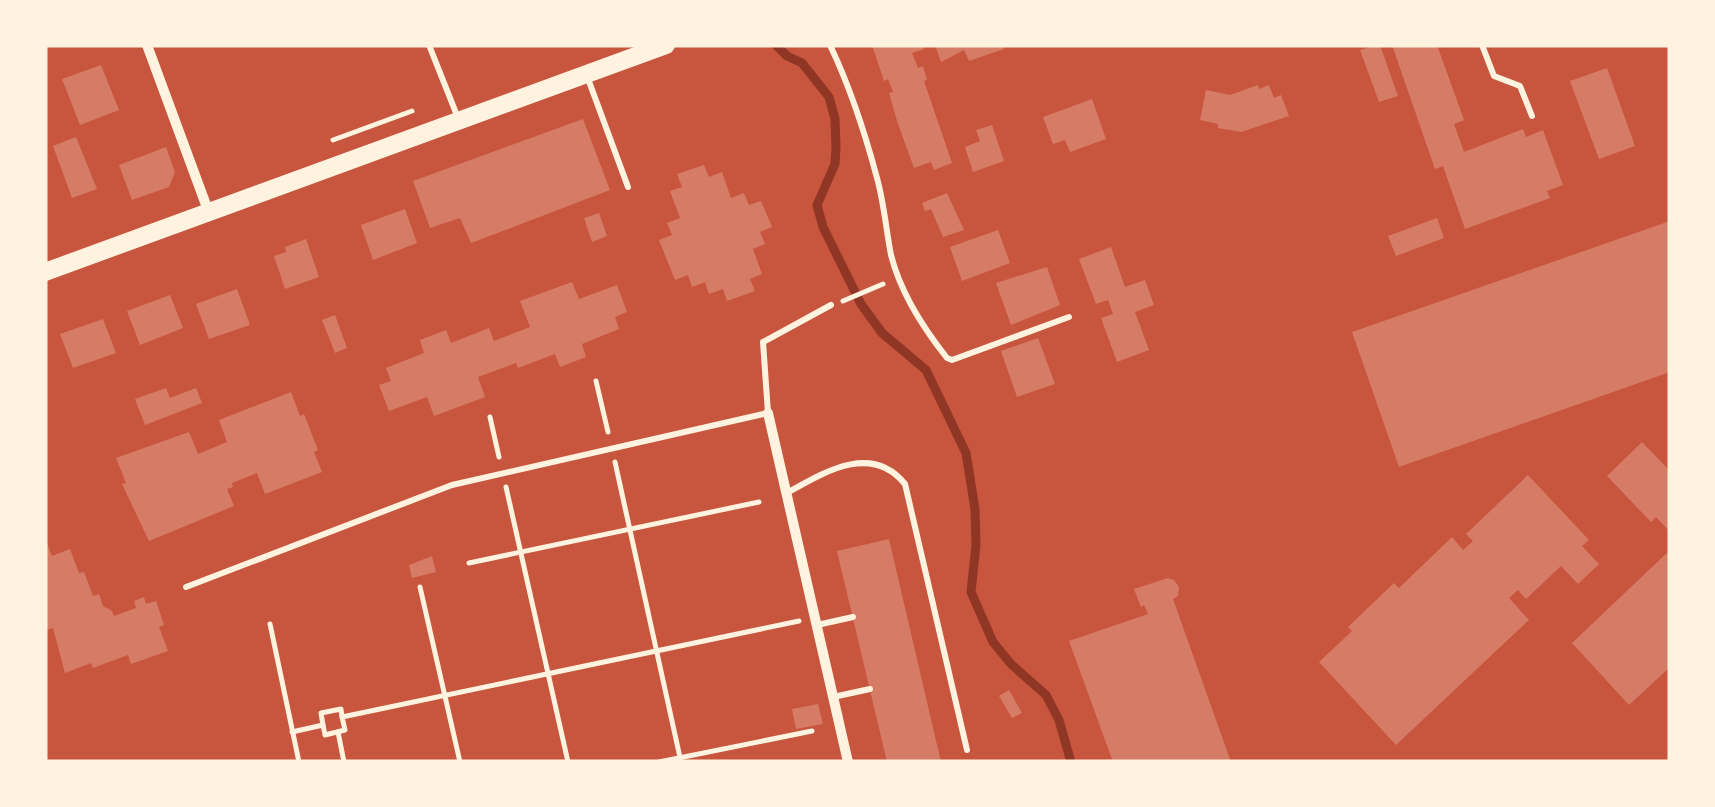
<svg xmlns="http://www.w3.org/2000/svg" width="1715" height="807" font-family="'PT Sans Narrow',sans-serif">
<style>
.lines{fill:none;stroke-linecap:round;stroke-linejoin:round}
.stream{stroke:#8f3625;stroke-width:9}
.building{fill:#d67c66}
.path{stroke:#fff3e0;stroke-width:5}
.service{stroke:#fff3e0;stroke-width:6}
.minor{stroke:#fff3e0;stroke-width:10}
.secondary{stroke:#fff3e0;stroke-width:18}
</style>
<rect width="100%" height="100%" fill="#c8553d"/>
<g class="lines">
<path class="stream" d="M776 45 787 56 802 63 829 97 835 119 836 147 835 164 817 205 823 227 861 304 882 333 926 370 966 453 975 509 976 545 971 592 993 642 1011 664 1046 695 1059 720 1071 762"/>
</g>
<g class="building">
<path d="M872 45H922L924 49 912 53 918 68 923 66 927 80 924 81 952 163 934 170 931 162 914 168 897 121 889 93 893 92 888 79 884 81Z"/>
<path d="M935 45H1003L1004 49 969 61 964 50 941 62Z"/>
<path d="M1374 45H1380L1398 96 1379 102 1360 50Z"/>
<path d="M1392 45H1437L1464 120 1454 124 1464 152 1523 129 1526 137 1543 130 1563 185 1547 191 1550 198 1465 229 1443 166 1435 169Z"/>
<path d="M101 65 119 110 80 125 62 79Z"/>
<path d="M1607 68 1635 146 1599 159 1570 81Z"/>
<path d="M1258 85 1259 89 1269 85 1274 98 1281 95 1289 116 1241 132 1218 128V124L1200 120 1206 90 1230 95Z"/>
<path d="M1092 99 1106 139 1070 152 1065 140 1053 144 1043 117Z"/>
<path d="M583 119 610 190 471 243 460 218 430 228 413 181Z"/>
<path d="M992 125 1004 161 973 172 965 147 980 141 976 130Z"/>
<path d="M76 137 97 189 72 198 53 146Z"/>
<path d="M166 147 175 172 169 187 132 200 119 165Z"/>
<path d="M704 165 709 177 722 172 731 198 744 193 749 205 761 201 772 227 760 232 765 244 753 249 762 274 750 279 755 291 727 301 723 289 709 294 705 282 692 287 688 275 675 280 659 240 672 235 667 223 680 218 670 191 682 187 677 174Z"/>
<path d="M947 193 964 230 943 237 931 209 925 211 922 203Z"/>
<path d="M405 209 417 243 373 260 361 225Z"/>
<path d="M599 213 607 236 592 242 584 218Z"/>
<path d="M1437 218 1444 238 1396 256 1388 236Z"/>
<path d="M1670 221V372L1399 467 1352 332Z"/>
<path d="M998 230 1010 263 962 281 950 247Z"/>
<path d="M306 239 319 277 285 289 274 256 286 252 285 247Z"/>
<path d="M1111 247 1125 287 1145 280 1154 305 1135 312 1149 350 1117 362 1101 318 1113 314 1108 300 1096 304 1079 259Z"/>
<path d="M1047 267 1060 305 1011 325 996 283Z"/>
<path d="M572 282 579 299 617 285 627 312 615 317 619 329 582 344 586 357 560 367 555 354 518 368 516 363 478 377 485 397 434 416 427 397 389 411 379 385 391 381 386 368 424 353 420 340 446 330 451 343 489 328 494 341 530 327 520 301Z"/>
<path d="M237 289 250 325 209 339 196 304Z"/>
<path d="M170 295 183 328 140 345 127 311Z"/>
<path d="M335 315 347 348 335 353 322 320Z"/>
<path d="M103 319 116 353 73 368 60 334Z"/>
<path d="M1038 338 1055 384 1017 397 1001 351Z"/>
<path d="M166 388 170 398 196 388 202 403 145 425 135 399Z"/>
<path d="M291 392 300 416 304 414 318 450 314 452 322 472 265 494 257 473 232 483 233 487 227 489 234 506 149 541 122 484 126 483 116 458 189 432 198 454 227 442 219 420Z"/>
<path d="M1642 442 1670 471V532L1656 517 1651 522 1607 476Z"/>
<path d="M1528 475 1589 540 1582 546 1599 564 1578 584 1561 566 1526 599 1518 590 1509 598 1529 620 1396 745 1319 662 1352 631 1348 627 1394 583 1399 588 1452 537 1463 550 1473 541 1466 534Z"/>
<path d="M45 538 52 556 70 549 79 573 84 572 93 596 99 594 103 606 112 611 114 616 136 608 134 601 144 597 146 604 156 601 164 625 159 627 168 651 131 664 128 655 93 668 91 663 65 673 53 628 47 630 45 624Z"/>
<path d="M889 539 941 762H887L837 551Z"/>
<path d="M1670 550V667L1629 705 1572 643Z"/>
<path d="M432 556 436 572 412 578 409 565Z"/>
<path d="M1168 578 1174 580 1179 587 1178 596 1173 599 1231 762H1113L1069 641 1148 614 1144 605 1141 607 1134 589Z"/>
<path d="M1009 690 1022 713 1012 718 999 696Z"/>
<path d="M818 704 823 724 796 729 792 709Z"/>
</g>
<g class="lines">
<g class="path">
<path d="M333 140 412 111"/>
<path d="M843 301 883 284"/>
<path d="M596 381 608 432"/>
<path d="M490 417 499 457"/>
<path d="M615 462 681 762"/>
<path d="M506 487 568 762"/>
<path d="M469 563 759 502"/>
<path d="M420 587 460 762"/>
<path d="M270 624 299 762"/>
<path d="M323 725 321 713 341 709 342 717"/>
<path d="M292 732 323 725 325 735 345 730 342 717 799 621"/>
<path d="M338 732 344 762"/>
<path d="M659 762 812 731"/>
</g>
<g class="service">
<path d="M429 45 458 118"/>
<path d="M830 45C850 87 865 133 877 178 884 203 886 229 891 255 900 291 924 329 947 358L952 360 1069 317"/>
<path d="M1482 45 1494 76 1520 86 1532 116"/>
<path d="M587 76 628 187"/>
<path d="M787 493C823 473 871 442 905 484L967 750"/>
<path d="M186 587 452 485 768 413 763 342 831 305"/>
<path d="M817 625 853 617"/>
<path d="M833 697 870 689"/>
</g>
<g class="minor">
<path d="M147 45 209 213"/>
<path d="M768 413 848 762"/>
</g>
<path class="secondary" d="M45 272 666 45"/>
</g>
<rect width="1715" height="807" fill="none" stroke="#fff3e0" stroke-width="95"/>
</svg>
